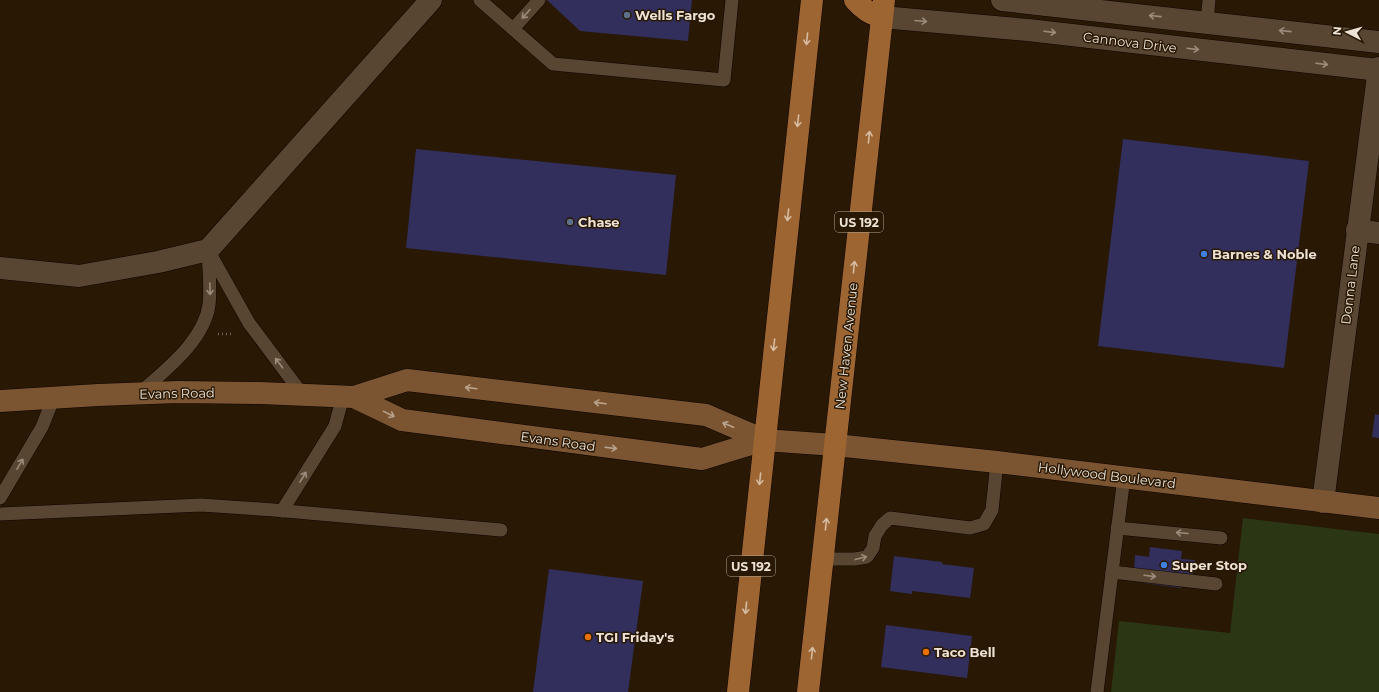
<svg xmlns="http://www.w3.org/2000/svg" width="1379" height="692" font-family="Montserrat,sans-serif">
<style>
.green{fill:#2b3615}
.building{fill:#322f5d}
.lines{fill:none;stroke-linecap:round;stroke-linejoin:round}
.lane-casing{stroke:#100400;stroke-width:14}
.street-casing{stroke:#100400;stroke-width:23}
.secondary-casing{stroke:#100400;stroke-width:23}
.primary-casing{stroke:#100400;stroke-width:23}
.path{stroke:#6f6150;stroke-width:2.5;stroke-dasharray:1 3;stroke-linecap:butt}
.lane{stroke:#594632;stroke-width:13}
.street{stroke:#594632;stroke-width:22}
.secondary{stroke:#7b5532;stroke-width:22}
.primary{stroke:#9d6531;stroke-width:22}
.oneway{stroke:#9c8c7b}
.oneway2{stroke:#d5bca4}
.oneway3{stroke:#baa38c}
.service-dot{fill:#5c6f8a;stroke:#281804;stroke-width:1.5}
.shop-dot{fill:#3f7fe0;stroke:#281804;stroke-width:1.5}
.food-dot{fill:#e8710a;stroke:#281804;stroke-width:1.5}
.labels{text-anchor:middle;dominant-baseline:central;stroke-width:3;stroke-linejoin:round;paint-order:stroke}
.shield{fill:#281804;stroke:#b2a596;stroke-width:1}
.shield-label{font-size:12px;font-weight:bold;fill:#ede2d5}
.poi-label{font-size:13px;font-weight:bold;fill:#ede2d5;stroke:#281804;text-anchor:start}
.street-label{font-size:13px;fill:#ede2d5;stroke:#281804}
</style>
<rect width="100%" height="100%" fill="#281804"/>
<path class="green" d="M1243 518 1379 534V692H1111L1119 621 1230 633Z"/>
<g class="building">
<path d="M547 0H692L688 41 580 31Z"/>
<path d="M1123 139 1309 161 1284 368 1098 346Z"/>
<path d="M416 149 676 175 666 275 406 248Z"/>
<path d="M1375 414 1379 415V438L1372 437Z"/>
<path d="M1150 547 1182 551 1181 559 1195 560 1193 578 1182 577 1181 588 1144 583 1146 571 1134 570 1135 555 1149 557Z"/>
<path d="M894 556 942 562V564L974 568 970 598 912 591V594L890 591Z"/>
<path d="M549 569 643 581 628 692H533Z"/>
<path d="M886 625 972 636 967 678 881 667Z"/>
</g>
<g class="lines">
<defs>
<g id="lane">
<path d="M480 0 553 64 724 80 732 0"/>
<path d="M1207 22 1209 0"/>
<path d="M513 29 539 0"/>
<path d="M208 250 249 323 302 394"/>
<path d="M140 393C165 370 204 341 209 305 211 288 209 271 208 253"/>
<path d="M0 498 42 427 54 397"/>
<path d="M282 511 335 426 343 396"/>
<path d="M0 514 201 505 274 510 501 530"/>
<path d="M1117 528 1221 538"/>
<path d="M822 559H855L867 557 873 548 875 536 882 525 890 518 970 528 984 524 992 510 997 462"/>
<path d="M1112 572 1216 584"/>
<path d="M1097 692 1124 477"/>
</g>
<g id="street">
<path d="M1002 0 1379 42"/>
<path d="M882 17 1028 30 1379 70"/>
<path d="M1357 230 1379 233"/>
<path d="M0 268 79 276 158 262 208 250 431 0"/>
<path d="M1323 502 1379 68"/>
</g>
<g id="secondary">
<path d="M354 397 402 420 702 459 764 440"/>
<path d="M0 401 98 395 178 392 260 393 354 397 407 380 706 415 764 440 835 445 997 462 1379 508"/>
</g>
<g id="primary">
<path d="M855 0C863 9 870 14 882 17"/>
<path d="M738 692 812 0"/>
<path d="M808 692 884 0"/>
</g>
</defs>
<use href="#lane" class="lane-casing"/>
<use href="#street" class="street-casing"/>
<use href="#secondary" class="secondary-casing"/>
<use href="#primary" class="primary-casing"/>
<path class="path" d="M218 334H233"/>
<use href="#lane" class="lane"/>
<use href="#street" class="street"/>
<use href="#secondary" class="secondary"/>
<use href="#primary" class="primary"/>
</g>
<defs><path id="oneway-shaft" d="M-6 0H5M1.5-3L5.5 0L1.5 3" fill="none" stroke-width="1.6" stroke-linecap="round" stroke-linejoin="round"/></defs>
<g class="oneway">
<use href="#oneway-shaft" transform="translate(526 14) rotate(132)"/>
<use href="#oneway-shaft" transform="translate(1155 16) rotate(-174)"/>
<use href="#oneway-shaft" transform="translate(921 21) rotate(5)"/>
<use href="#oneway-shaft" transform="translate(1285 31) rotate(-174)"/>
<use href="#oneway-shaft" transform="translate(1050 32) rotate(7)"/>
<use href="#oneway-shaft" transform="translate(1193 49) rotate(7)"/>
<use href="#oneway-shaft" transform="translate(1322 64) rotate(7)"/>
<use href="#oneway-shaft" transform="translate(210 289) rotate(89)"/>
<use href="#oneway-shaft" transform="translate(279 363) rotate(-127)"/>
<use href="#oneway-shaft" transform="translate(20 464) rotate(-60)"/>
<use href="#oneway-shaft" transform="translate(303 477) rotate(-58)"/>
<use href="#oneway-shaft" transform="translate(1182 533) rotate(-175)"/>
<use href="#oneway-shaft" transform="translate(861 558) rotate(-14)"/>
<use href="#oneway-shaft" transform="translate(1150 576) rotate(7)"/>
</g>
<g class="oneway2">
<use href="#oneway-shaft" transform="translate(807 39) rotate(96)"/>
<use href="#oneway-shaft" transform="translate(798 121) rotate(96)"/>
<use href="#oneway-shaft" transform="translate(869 137) rotate(-84)"/>
<use href="#oneway-shaft" transform="translate(788 215) rotate(96)"/>
<use href="#oneway-shaft" transform="translate(854 267) rotate(-84)"/>
<use href="#oneway-shaft" transform="translate(774 345) rotate(96)"/>
<use href="#oneway-shaft" transform="translate(760 479) rotate(96)"/>
<use href="#oneway-shaft" transform="translate(826 524) rotate(-84)"/>
<use href="#oneway-shaft" transform="translate(746 608) rotate(96)"/>
<use href="#oneway-shaft" transform="translate(812 653) rotate(-84)"/>
</g>
<g class="oneway3">
<use href="#oneway-shaft" transform="translate(471 388) rotate(-173)"/>
<use href="#oneway-shaft" transform="translate(600 403) rotate(-173)"/>
<use href="#oneway-shaft" transform="translate(389 414) rotate(26)"/>
<use href="#oneway-shaft" transform="translate(728 425) rotate(-157)"/>
<use href="#oneway-shaft" transform="translate(611 448) rotate(7)"/>
</g>
<g class="service-dot">
<circle cx="627" cy="15" r="4"/>
<circle cx="570" cy="222" r="4"/>
</g>
<g class="shop-dot">
<circle cx="1204" cy="254" r="4"/>
<circle cx="1164" cy="565" r="4"/>
</g>
<g class="food-dot">
<circle cx="588" cy="637" r="4"/>
<circle cx="926" cy="652" r="4"/>
</g>
<g class="labels">
<g class="shield">
<rect x="835" y="212" width="48" height="20" rx="3"/>
<rect x="727" y="556" width="48" height="20" rx="3"/>
</g>
<g class="shield-label">
<text x="859" y="222">US 192</text>
<text x="751" y="566">US 192</text>
</g>
<g class="poi-label">
<text x="635" y="15">Wells Fargo</text>
<text x="578" y="222">Chase</text>
<text x="1212" y="254">Barnes &amp; Noble</text>
<text x="1172" y="565">Super Stop</text>
<text x="596" y="637">TGI Friday's</text>
<text x="934" y="652">Taco Bell</text>
</g>
<g class="street-label">
<text transform="translate(1130 42) rotate(7)">Cannova Drive</text>
<text transform="translate(1350 285) rotate(-83)">Donna Lane</text>
<text transform="translate(846 346) rotate(-84)">New Haven Avenue</text>
<text transform="translate(177 393) rotate(-1)">Evans Road</text>
<text transform="translate(558 441) rotate(8)">Evans Road</text>
<text transform="translate(1107 475) rotate(7)">Hollywood Boulevard</text>
</g>
</g>
<g transform="translate(1347 32) rotate(276)" stroke="#281804" stroke-width="3" paint-order="stroke">
<path d="M0-3L7 15L0 10L-7 15Z" fill="#ede2d5"/>
<text y="-6" font-size="11" font-weight="bold" text-anchor="middle" fill="#ede2d5">N</text>
</g>
</svg>
